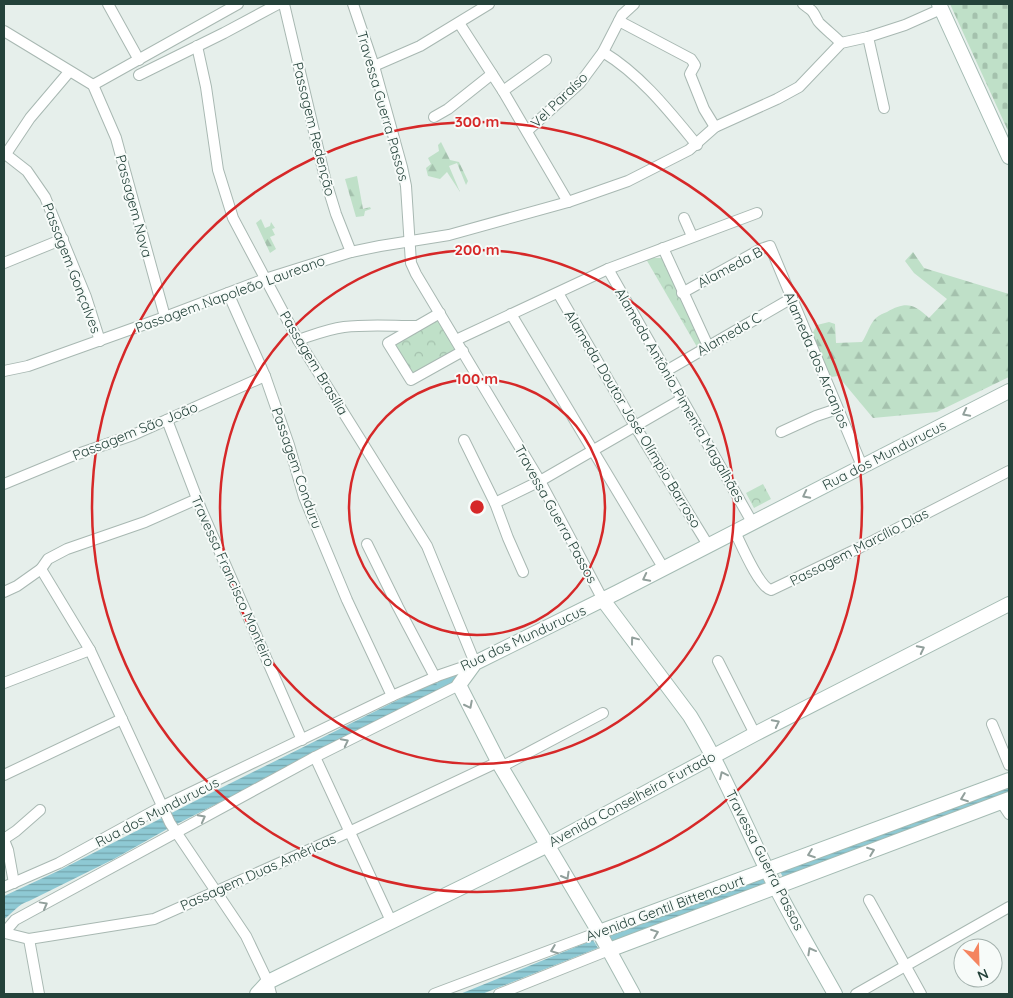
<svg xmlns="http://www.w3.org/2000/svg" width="1013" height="998" font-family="Quicksand,sans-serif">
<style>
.forest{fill:url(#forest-firs)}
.cemetery{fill:url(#cemetery-stones)}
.park{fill:url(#park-crowns)}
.water{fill:url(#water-rules)}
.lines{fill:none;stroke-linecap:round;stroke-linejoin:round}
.canal{stroke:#8ec9d4;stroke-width:9}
.street-casing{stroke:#a8b8b2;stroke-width:12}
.secondary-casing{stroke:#a4bbb3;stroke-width:16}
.street{stroke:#fff;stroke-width:10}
.secondary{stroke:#fff;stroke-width:14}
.oneway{stroke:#92a09c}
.ring{fill:none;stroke:#d62828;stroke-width:2.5}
.labels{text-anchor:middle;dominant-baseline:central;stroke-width:4;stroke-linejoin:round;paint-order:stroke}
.street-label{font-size:14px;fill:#24423a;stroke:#f7fbf9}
.centre{fill:#d62828;stroke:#f7fbf9;stroke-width:2.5}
.ring-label{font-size:15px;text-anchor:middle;font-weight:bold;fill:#d62828;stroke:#f7fbf9;stroke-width:4;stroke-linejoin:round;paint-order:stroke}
</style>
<defs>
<pattern id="forest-firs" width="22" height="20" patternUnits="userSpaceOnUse" patternTransform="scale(1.25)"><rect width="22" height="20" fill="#bfe0c8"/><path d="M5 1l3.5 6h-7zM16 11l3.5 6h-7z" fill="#a4c1ad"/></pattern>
<pattern id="cemetery-stones" width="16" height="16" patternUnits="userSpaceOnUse" patternTransform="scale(1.25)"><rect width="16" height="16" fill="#bfe0c8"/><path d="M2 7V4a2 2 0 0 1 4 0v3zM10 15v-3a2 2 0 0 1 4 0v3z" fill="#a4c1ad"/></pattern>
<pattern id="park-crowns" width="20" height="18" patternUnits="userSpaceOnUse" patternTransform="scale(1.25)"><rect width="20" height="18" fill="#bfe0c8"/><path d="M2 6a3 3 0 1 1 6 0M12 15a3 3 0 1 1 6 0" fill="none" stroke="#a4c1ad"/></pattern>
<pattern id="water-rules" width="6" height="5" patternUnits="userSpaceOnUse" patternTransform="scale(1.25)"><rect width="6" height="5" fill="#8ec9d4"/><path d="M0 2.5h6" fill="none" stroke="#74a5ad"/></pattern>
</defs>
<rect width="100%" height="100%" fill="#e6efeb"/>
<g class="forest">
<path d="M441 142 450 160 459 162 468 181 466 185 457 163 449 166 460 192 447 172 440 179 428 176 426 168 431 164 428 158 439 151 438 145Z"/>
<path d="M357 176 363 209 370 207 371 209 365 211 364 216 356 217 345 179Z"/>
<path d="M261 219 265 228 270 226 271 222 275 228 272 229 275 235 270 237 276 249 270 253 256 223Z"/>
<path d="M913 252 924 268 1009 294V377L937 412 873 418 838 376 831 377 818 358 811 336 817 325 829 322 835 324 836 343 862 342C867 335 870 323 876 318 879 315 884 313 887 312 906 301 914 304 929 318L947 299 914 273 905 261Z"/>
</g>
<path class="cemetery" d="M950 4H1009V133Z"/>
<g class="park">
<path d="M652 258H662L703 343 697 347 646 259Z"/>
<path d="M440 317 460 352 411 380 391 345Z"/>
<path d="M763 484 771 499 754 508 746 493Z"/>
</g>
<g class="water">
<path d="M448 675 451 680 449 686 169 828 114 859 29 901C18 904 13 913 4 919V896L58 871 195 801Z"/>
<path d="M1009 786V792L997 798 783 877 779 870Z"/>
<path d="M764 876 768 884 619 940 614 931Z"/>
<path d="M593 940 598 948 482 994H460Z"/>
</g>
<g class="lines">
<g class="canal">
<path d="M441 684 466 669"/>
<path d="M600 942 627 931"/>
</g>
<defs>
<g id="street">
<path d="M108 4 139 60"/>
<path d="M284 4 325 178 336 214 351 252"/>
<path d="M353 4 374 66 402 167 406 186 411 263 416 274 540 481 603 600"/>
<path d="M803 4C814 12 812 10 818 21 819 24 837 38 841 43"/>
<path d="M619 21 691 59 695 65 690 74 704 109 715 127"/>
<path d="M459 23 503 91 568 202"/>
<path d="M4 31 93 85 116 138 165 317"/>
<path d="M868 37 884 108"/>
<path d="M603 52C641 75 669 111 697 145"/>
<path d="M374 66 420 46 489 4"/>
<path d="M139 75 224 33 278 4"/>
<path d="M93 85 238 4"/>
<path d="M503 91 546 60"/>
<path d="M434 117 448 109 492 74"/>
<path d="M527 131 580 83 603 52 622 15 634 4"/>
<path d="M4 153 27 171 45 197 86 297 100 341"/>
<path d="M6 154 30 118 69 72"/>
<path d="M684 218 692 236"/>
<path d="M663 248 708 346"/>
<path d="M4 263 63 239"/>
<path d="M608 269 752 522"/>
<path d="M228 293 265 376 289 445 304 497 347 600 392 696"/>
<path d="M558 293 635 426 708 545"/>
<path d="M682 293 761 249 770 246 862 466"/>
<path d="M440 313 388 343 411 380 463 351"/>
<path d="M511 314 664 569"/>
<path d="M298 340C313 335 328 329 344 327 367 324 392 326 416 326"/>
<path d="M456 340 608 269 757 213"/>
<path d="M4 371 28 366 165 317 265 279 351 252 380 246 449 235 568 202 628 181 689 150 715 127 777 99 799 87 841 43 868 37 905 25 941 9"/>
<path d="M666 371 792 298"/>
<path d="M167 420 201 509 302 740"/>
<path d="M781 432 816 416 837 409"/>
<path d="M464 440 495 503 508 538 523 572"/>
<path d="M4 484 72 456 133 435 265 376"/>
<path d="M495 503 540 481 682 399"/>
<path d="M735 532C741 544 759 587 771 590L859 548 1009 471"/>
<path d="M367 544 398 607 435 677"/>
<path d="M41 569 90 650 170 823 246 936 268 982 271 994"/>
<path d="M4 592 17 586 41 569 48 559 67 549 145 522 197 499"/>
<path d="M718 661 755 734"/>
<path d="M4 683 90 650"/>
<path d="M992 724 1009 765"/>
<path d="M315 757 391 921"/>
<path d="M501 767 603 713"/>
<path d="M4 775 122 719"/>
<path d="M1001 802 1009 814"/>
<path d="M4 839 16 831 40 810"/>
<path d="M4 840 8 850 14 883"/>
<path d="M4 887 59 863 163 806 392 696 440 675 475 663 427 546 298 340 233 218 218 170 206 87 197 46"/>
<path d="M869 900 921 994"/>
<path d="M4 933 15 920 315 757 459 685"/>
<path d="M5 933 29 939 154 919 349 832 498 762"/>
<path d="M29 939 39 994"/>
<path d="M434 994 599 932"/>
<path d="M499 994 609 950"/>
<path d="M856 994 1009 907"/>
</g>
<g id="secondary">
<path d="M939 4 1009 157"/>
<path d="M603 600 690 716C720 765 742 818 767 870 788 912 812 953 835 994"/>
<path d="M599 932 1009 780"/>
<path d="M609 950 1009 799"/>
<path d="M257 994 268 982 548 845 755 734 1009 604"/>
<path d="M633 994 599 932 501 767 459 685 475 663 618 592 1009 391"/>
</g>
</defs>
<use href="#street" class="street-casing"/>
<use href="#secondary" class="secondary-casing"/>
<use href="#street" class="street"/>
<use href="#secondary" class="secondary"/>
</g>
<defs><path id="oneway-chevron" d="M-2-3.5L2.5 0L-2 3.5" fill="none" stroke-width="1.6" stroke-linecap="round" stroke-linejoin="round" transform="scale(1.25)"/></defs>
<g class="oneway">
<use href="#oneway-chevron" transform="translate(966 413) rotate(153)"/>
<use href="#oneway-chevron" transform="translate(806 495) rotate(153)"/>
<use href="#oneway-chevron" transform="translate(646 578) rotate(153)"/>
<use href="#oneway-chevron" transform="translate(634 640) rotate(-127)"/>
<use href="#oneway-chevron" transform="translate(921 649) rotate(-27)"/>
<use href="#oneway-chevron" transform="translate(469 705) rotate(63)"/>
<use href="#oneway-chevron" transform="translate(776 723) rotate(-27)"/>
<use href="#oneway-chevron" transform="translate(345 742) rotate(-27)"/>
<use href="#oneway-chevron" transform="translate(723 775) rotate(-115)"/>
<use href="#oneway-chevron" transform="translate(964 798) rotate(159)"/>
<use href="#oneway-chevron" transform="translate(202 818) rotate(-28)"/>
<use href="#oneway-chevron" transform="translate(871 851) rotate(-21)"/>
<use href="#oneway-chevron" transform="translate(811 854) rotate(160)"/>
<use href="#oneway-chevron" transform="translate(566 876) rotate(60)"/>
<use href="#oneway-chevron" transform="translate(44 905) rotate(-29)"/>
<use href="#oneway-chevron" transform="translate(655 933) rotate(-21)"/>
<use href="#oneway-chevron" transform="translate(554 950) rotate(159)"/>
<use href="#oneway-chevron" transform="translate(811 951) rotate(-119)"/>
</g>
<g class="ring">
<circle cx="477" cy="507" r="128"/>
<circle cx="477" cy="507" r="257"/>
<circle cx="477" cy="507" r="385"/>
</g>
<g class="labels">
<g class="street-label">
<text transform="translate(559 100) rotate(-44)">Vel Paraíso</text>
<text transform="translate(383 106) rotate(74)">Travessa Guerra Passos</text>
<text transform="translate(314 129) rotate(76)">Passagem Redenção</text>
<text transform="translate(134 206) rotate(75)">Passagem Nova</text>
<text transform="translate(730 267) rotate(-28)">Alameda B</text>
<text transform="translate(72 268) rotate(69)">Passagem Gonçalves</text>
<text transform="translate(230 294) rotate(-20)">Passagem Napoleão Laureano</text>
<text transform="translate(729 334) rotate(-30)">Alameda C</text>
<text transform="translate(817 360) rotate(67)">Alameda dos Arcanjos</text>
<text transform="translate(314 363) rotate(59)">Passagem Brasília</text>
<text transform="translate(680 395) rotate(60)">Alameda Antônio Pimenta Magalhães</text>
<text transform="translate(633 419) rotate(59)">Alameda Doutor José Olímpio Barroso</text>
<text transform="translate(135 431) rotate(-22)">Passagem São João</text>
<text transform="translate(884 455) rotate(-27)">Rua dos Mundurucus</text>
<text transform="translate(297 468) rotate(71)">Passagem Conduru</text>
<text transform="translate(556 514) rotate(61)">Travessa Guerra Passos</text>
<text transform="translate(859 547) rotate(-27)">Passagem Marcílio Dias</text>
<text transform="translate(233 581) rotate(66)">Travessa Francisco Monteiro</text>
<text transform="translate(523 638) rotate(-25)">Rua dos Mundurucus</text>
<text transform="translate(632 799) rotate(-28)">Avenida Conselheiro Furtado</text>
<text transform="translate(157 812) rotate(-27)">Rua dos Mundurucus</text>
<text transform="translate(765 860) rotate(63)">Travessa Guerra Passos</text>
<text transform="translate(258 872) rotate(-24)">Passagem Duas Américas</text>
<text transform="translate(665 908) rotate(-20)">Avenida Gentil Bittencourt</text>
</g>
</g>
<circle cx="477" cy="507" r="8" class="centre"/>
<g class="ring-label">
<text x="477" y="127">300 m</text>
<text x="477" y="255">200 m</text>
<text x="477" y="384">100 m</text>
</g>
<rect width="1013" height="998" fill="none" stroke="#24423a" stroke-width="10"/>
<g transform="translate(978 963) rotate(157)"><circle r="24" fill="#f7fbf9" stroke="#a3b1ad"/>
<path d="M0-4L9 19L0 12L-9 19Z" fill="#f4845f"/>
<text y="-8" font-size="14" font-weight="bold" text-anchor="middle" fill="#24423a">N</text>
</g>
</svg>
